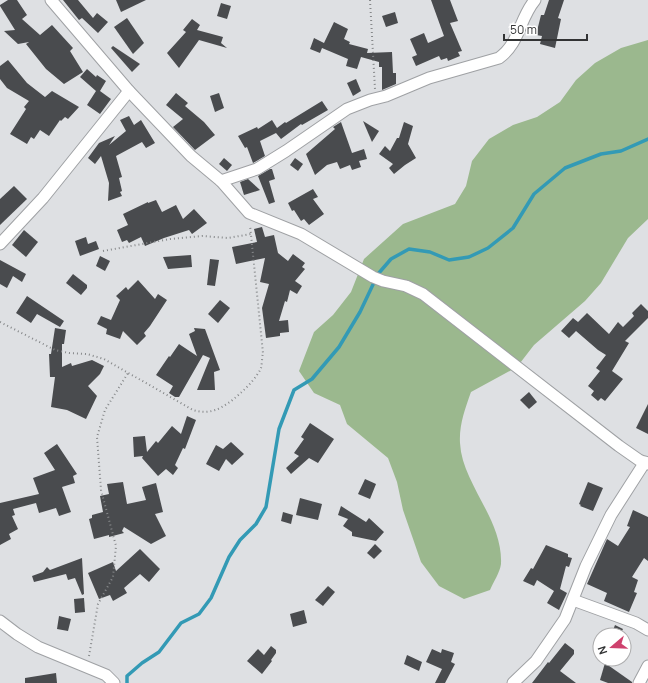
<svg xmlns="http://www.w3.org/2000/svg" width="648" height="683" font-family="Manrope,sans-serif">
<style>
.green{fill:#9bb88e}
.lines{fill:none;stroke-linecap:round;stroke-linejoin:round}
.stream{stroke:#339ab5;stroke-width:3.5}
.building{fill:#494b4e}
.minor-casing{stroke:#9fa1a4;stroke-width:13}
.path{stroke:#86888a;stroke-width:2;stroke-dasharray:1 3;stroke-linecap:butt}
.minor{stroke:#fff;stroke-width:11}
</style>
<rect width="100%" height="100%" fill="#dee0e3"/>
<path class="green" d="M648 40V219L628 238 601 283 585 301 534 345 517 367 471 392C465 409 459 425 460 443 462 484 503 519 501 564 500 572 493 583 490 590L464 599 439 586 421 562 403 510 397 482 388 458 347 424 340 405 314 393 299 371 314 332 333 315 351 292 364 259 403 224 455 204 466 186 472 161 489 139 513 125 537 117 560 102 576 80 595 63 621 48Z"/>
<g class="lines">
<path class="stream" d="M127 683V676L142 663 159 652 181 623 199 614 211 598 229 557 240 540 256 524 266 507 279 429 294 390 312 379 339 347 360 312 378 274 391 259 409 249 430 252 449 260 469 257 488 248 513 228 534 194 565 168 601 154 621 151 648 139"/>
</g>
<g class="building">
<path d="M8 0H17L27 15 22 19 40 35 52 25 73 48 70 51 83 72 64 84 46 69 26 44 29 42 18 44 4 31 15 30 0 6V5Z"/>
<path d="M63 0H78L93 18 97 13 108 22 98 33 82 18 79 20Z"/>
<path d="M116 0H146L121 12Z"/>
<path d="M431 0H450L458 21 450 23 462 51 458 52 460 56 448 61 447 58 441 60 439 56 416 66 412 57 417 55 410 39 424 33 428 43 444 36Z"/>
<path d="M549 0H564L558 18 561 19 555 48 540 44 542 36 536 35 541 15H544Z"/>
<path d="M221 3 231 6 227 19 217 16Z"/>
<path d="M395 12 398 23 386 27 382 16Z"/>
<path d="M127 18 144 43 133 54 114 27Z"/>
<path d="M192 19 200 25 197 30 223 37 221 43 227 48 199 40 179 68 167 53 186 32 183 30Z"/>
<path d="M334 22 348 29 344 39 350 42 349 44 368 49 367 53 392 52 393 73H396V84L382 90V67H379V62L361 57 357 69 346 66 348 59 322 48 320 53 310 49 314 38 324 43Z"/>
<path d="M113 46 140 64 132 72 111 48Z"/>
<path d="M8 60 27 83 45 97 52 91 79 107 68 119 65 117 61 121 60 120 49 136 40 130 34 139 31 137 27 144 10 134 26 109 24 107 29 101 7 88 0 79V66Z"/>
<path d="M87 69 96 77 97 75 106 81 100 91 111 99 100 114 87 105 96 91 80 77Z"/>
<path d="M356 79 361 91 353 96 347 83Z"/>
<path d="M176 93 188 103 185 106 204 122 215 135 195 150 173 127 183 119 166 105Z"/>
<path d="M219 93 224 108 215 112 210 96Z"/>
<path d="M322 101 328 110 302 125 301 124 281 139 276 133 260 141 265 156 253 163 247 147 245 148 238 136 257 127 258 129 272 120 277 128 285 122 286 123Z"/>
<path d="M129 116 134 125 141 120 155 143 146 148 142 142 116 156 122 177 119 178 122 191 120 192 122 196 108 201 109 183 101 156 95 164 88 158 99 143 115 136 109 145 126 131 120 120Z"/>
<path d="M363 121 379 131 372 142Z"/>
<path d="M341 122 352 153 364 149 367 159 359 161 361 167 352 170 350 165 340 169 337 162 327 165 315 175 306 154 335 129 333 127Z"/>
<path d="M404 122 413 126 408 144 416 158 405 165 394 174 389 168 393 164 379 154 385 146 390 151 397 138H399Z"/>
<path d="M224 158 232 165 227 171 219 164Z"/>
<path d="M295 158 303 164 298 171 290 165Z"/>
<path d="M270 169H272L275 179 269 181 275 202 269 204 258 176Z"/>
<path d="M248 179 260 190 244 195 240 182Z"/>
<path d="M14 186 27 199 0 225V199Z"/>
<path d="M313 189 318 197 313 199 324 214 309 225 304 219 301 221 294 210 292 211 288 203Z"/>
<path d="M156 200 162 212 176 205 183 219 194 209 207 223 192 234 189 230 164 238 145 246 141 237 129 243 127 240 122 242 117 230 128 225 123 214 148 202V203Z"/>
<path d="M262 227 265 237 274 235 278 253 288 261 293 254 305 263 302 267 305 269 295 281 302 286 297 294 290 290 287 302 285 301 279 321 288 320 289 332 280 333V336L266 338 262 308 269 284 260 282 265 258 236 264 232 247 257 242 254 229Z"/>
<path d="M24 230 38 242 26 257 12 245Z"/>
<path d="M86 237 88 244 96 241 99 249 80 256 75 241Z"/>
<path d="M191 255 192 267 168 269 163 257Z"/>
<path d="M100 256 110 261 105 271 96 266Z"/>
<path d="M210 259 219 260 215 286 207 285Z"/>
<path d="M0 260 26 274 22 282 13 276 7 288 0 284Z"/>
<path d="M73 274 87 285V288L81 295 66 283Z"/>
<path d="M138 280 155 299 158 294 167 300 150 326 144 333 146 336 137 345 123 331 120 339 106 334 107 329 97 324 101 316 111 320 120 300 116 296 126 287 128 290Z"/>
<path d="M27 296 64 321 60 327 37 314 31 323 16 313Z"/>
<path d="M220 300 230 308 218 323 208 314Z"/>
<path d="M641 304 648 311V318L625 341 629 343 612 371 623 379 605 401 601 398 598 401 591 395 594 391 588 386 600 371 596 368 606 355 598 350 576 331 569 338 561 331 573 318 578 322 587 313 609 334 618 322 623 327 634 316 632 313Z"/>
<path d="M55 328 66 330 64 344H62V367L71 363 72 366 92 360 104 366 100 374 88 386 97 396 86 419 67 410 51 407 55 377H50L49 354H51Z"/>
<path d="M194 328 205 329 220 370 214 372 215 390H197L210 358 203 355 179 397H175L169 393 173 386 156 375 169 356 170 357 179 344 197 356 189 334 195 331Z"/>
<path d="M529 392 537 402 529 409 520 400Z"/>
<path d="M648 404V434L636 428Z"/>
<path d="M187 416 196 420 185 449 183 448 175 465 178 468 173 475 166 469 158 476 142 458 143 456 134 457 133 437 145 436 147 452 156 441 158 443 172 426 181 434Z"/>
<path d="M310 423 334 439 318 463 309 458 291 474 286 468 299 456 294 453 304 439 301 437Z"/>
<path d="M231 442 244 454 232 465 226 459 219 471 206 464 216 445 223 449Z"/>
<path d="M57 444 77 474 73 476 75 483 62 487 71 512 59 516 56 508 39 513 36 503 13 509 15 515 12 516 18 529 9 534 11 539 0 545V503L39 494 33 478 55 470 44 453Z"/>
<path d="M365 479 376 484 370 499 358 494Z"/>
<path d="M123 482 127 504 146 500 142 487 156 483 163 512 155 514 166 536 151 544 124 527 122 531 124 533 109 537V535L94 539 89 519 92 518V515L103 512 100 496 109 494 107 484Z"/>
<path d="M588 482 603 488 593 511 580 506 581 505 579 504Z"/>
<path d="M300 498 322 504 318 520 296 515Z"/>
<path d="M341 506 366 522 369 518 384 532 376 541 352 536V532L343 526 348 519 338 515Z"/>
<path d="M633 510 648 517V561L644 558 632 577 638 580 634 592 637 593 629 612 604 601 607 593 587 584 607 539 618 546 630 527 627 526Z"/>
<path d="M283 512 293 515 291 524 281 521Z"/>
<path d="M375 544 382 551 374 559 367 553Z"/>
<path d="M546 545 568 554V557L572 558 569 567 566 566 560 589 567 593 559 610 547 603 554 591 537 580 534 586 523 581 531 568 533 569Z"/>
<path d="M140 549 160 569 149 582 140 574 124 588 127 593 113 601 110 595 99 599 88 573 113 562 116 571Z"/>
<path d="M82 558 84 594 82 595 75 578 68 580 66 574 34 582 32 576 43 572 47 567 50 570Z"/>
<path d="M328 586 335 592 323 606 315 600Z"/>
<path d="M84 598 85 612 75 613 74 599Z"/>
<path d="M304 610 307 623 293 627 290 614Z"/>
<path d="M59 616 71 619 68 631 57 629Z"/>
<path d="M615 625 623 629 620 635H611Z"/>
<path d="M565 643 574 650V654L560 671 576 683H532L548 662 549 663Z"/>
<path d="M271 646 276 650V653L271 660 272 661 262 674 247 661 258 649 264 655Z"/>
<path d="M432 649 441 653 442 649 454 653 451 662 455 664 445 683H435L442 669 426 662Z"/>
<path d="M407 655 422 662 419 671 404 664Z"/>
<path d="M605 663 632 682V683H608L600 680Z"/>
<path d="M56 673 57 683H25V678Z"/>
</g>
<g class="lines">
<defs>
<g id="minor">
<path d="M51 0 129 91 191 156 221 181 249 213 301 234 373 277 383 281 406 286 423 294 619 446 639 460 648 464"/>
<path d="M221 181 257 169 286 151 347 109 370 100 386 96 429 78 499 58C520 43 519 19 535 0"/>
<path d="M0 244 43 198 129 91"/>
<path d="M573 600 636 623 648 630"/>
<path d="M0 621 17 634 38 647 106 675 114 683"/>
<path d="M513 683 536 661 565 619 586 566 611 515 645 462"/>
<path d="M639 683 648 666"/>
</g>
</defs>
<use href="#minor" class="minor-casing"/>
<g class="path">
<path d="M370 0 375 89"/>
<path d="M103 251 170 239 202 236 228 238 251 234"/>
<path d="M0 322 55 350 69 353 87 354 104 359 193 410C200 412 207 413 215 410 229 406 255 382 261 368 262 364 262 357 263 353L250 225"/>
<path d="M89 656 98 604 113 577 116 546 101 490 97 437 105 410 128 373"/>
</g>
<use href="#minor" class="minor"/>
</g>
<g transform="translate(612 647) rotate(251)"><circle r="19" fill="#ffffff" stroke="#adadae"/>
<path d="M0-3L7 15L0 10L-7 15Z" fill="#ce416d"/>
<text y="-6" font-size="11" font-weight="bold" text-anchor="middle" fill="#323334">N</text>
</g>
<path d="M504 34v6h83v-6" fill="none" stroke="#323334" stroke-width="2"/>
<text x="510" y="34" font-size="12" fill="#323334" stroke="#ffffff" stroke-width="3" paint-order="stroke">50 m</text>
</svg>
